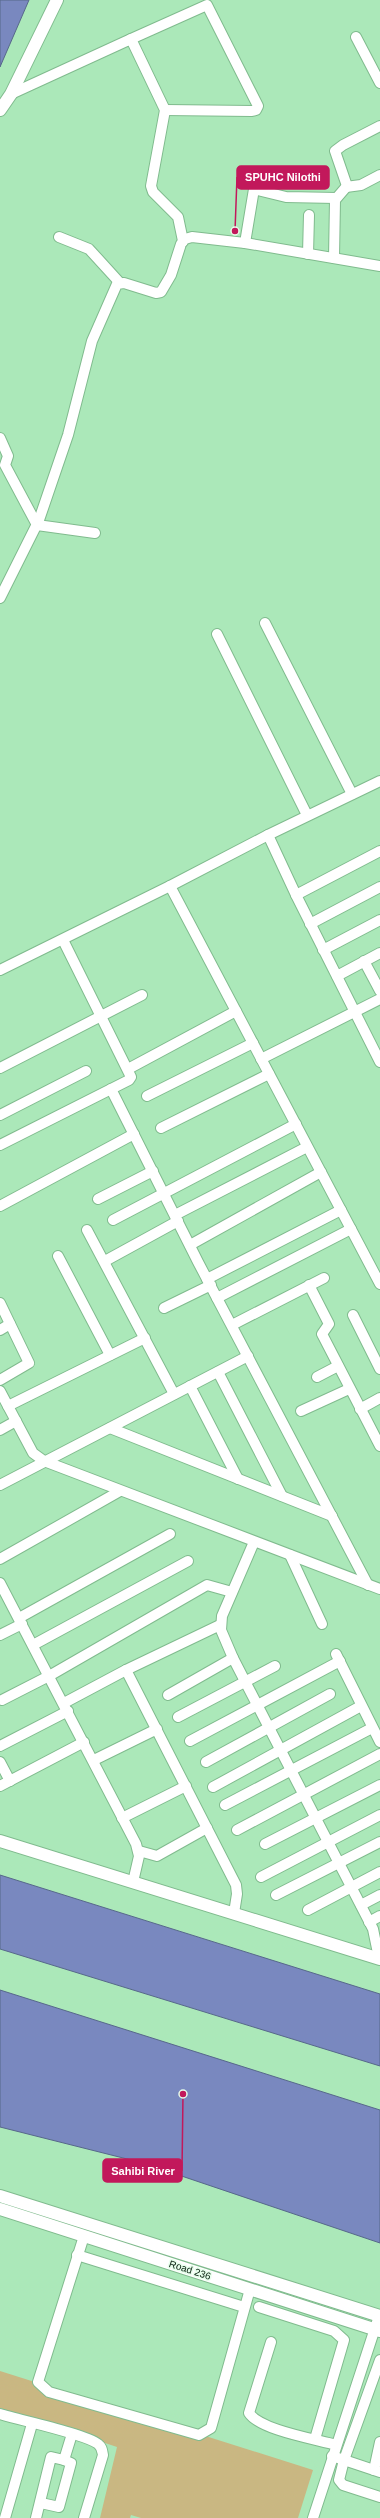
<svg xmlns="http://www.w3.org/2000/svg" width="380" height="2518" font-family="Arial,sans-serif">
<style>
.green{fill:#c9b782}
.water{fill:#7988bf;stroke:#57688a}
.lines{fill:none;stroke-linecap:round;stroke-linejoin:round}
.minor-casing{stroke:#80bb8e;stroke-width:12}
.tertiary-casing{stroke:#80bb8e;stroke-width:14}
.minor{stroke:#fff;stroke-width:10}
.tertiary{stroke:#fff;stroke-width:12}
.labels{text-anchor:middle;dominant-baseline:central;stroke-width:3;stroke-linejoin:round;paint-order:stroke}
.street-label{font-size:10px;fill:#071f0f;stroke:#e7ffec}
.leader{fill:none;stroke:#c2185b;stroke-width:1.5}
.callout-dot{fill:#c2185b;stroke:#e7ffec;stroke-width:1.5}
.callout{fill:#c2185b;stroke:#c2185b;stroke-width:1.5}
.callout-label{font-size:11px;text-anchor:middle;font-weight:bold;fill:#fff}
</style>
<rect width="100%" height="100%" fill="#abe8b9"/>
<path class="green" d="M0 2371 313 2470 298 2518H141L131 2515 130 2518H100L117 2447 0 2408Z"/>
<g class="water">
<path d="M0 0H29L0 67Z"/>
<path d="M0 1875 380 1994V2066L0 1949Z"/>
<path d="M0 1990 380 2110V2243L143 2163 0 2127Z"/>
</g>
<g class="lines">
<defs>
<g id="minor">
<path d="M356 37 380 83"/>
<path d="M131 39 207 5 258 106 256 110 252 111 165 110"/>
<path d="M11 94 131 39 165 110 151 186 153 192 178 217 183 241"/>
<path d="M346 187 361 185 380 175"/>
<path d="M59 237 89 249 120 283"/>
<path d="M245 243 254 189 286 197 336 198"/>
<path d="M308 254 309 215"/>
<path d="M334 258 335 200 347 186 335 151 343 145 380 126"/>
<path d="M0 438 8 456 5 465 37 525 95 533"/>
<path d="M0 598 39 520 68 435 92 341 117 284 124 283 156 293 161 292 171 275 181 244 185 239 192 237 245 243 380 266"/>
<path d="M265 623 352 794"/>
<path d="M217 634 307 815"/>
<path d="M268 835 296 895 380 1062"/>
<path d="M170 886 380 1284"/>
<path d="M296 895 380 851"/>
<path d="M310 924 380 887"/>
<path d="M323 950 380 920"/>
<path d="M364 961 380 991"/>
<path d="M0 970 170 886 268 835 380 781"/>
<path d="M337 976 380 953"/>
<path d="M261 1059 380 999"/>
<path d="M0 1068 142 995"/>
<path d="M128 1069 236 1011"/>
<path d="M111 1089 198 1262 368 1585"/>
<path d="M147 1096 253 1043"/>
<path d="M0 1115 86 1071"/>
<path d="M161 1128 269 1074"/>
<path d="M0 1145 129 1080 131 1077 63 940"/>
<path d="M98 1199 153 1171"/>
<path d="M0 1206 134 1134"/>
<path d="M175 1215 307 1147"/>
<path d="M113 1220 296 1124"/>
<path d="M87 1230 174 1394"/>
<path d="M190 1245 321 1172"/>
<path d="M58 1256 110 1355"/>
<path d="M105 1261 178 1221"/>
<path d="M207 1279 341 1210"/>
<path d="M309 1285 329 1324 322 1334 380 1446"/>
<path d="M217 1298 351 1229"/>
<path d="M0 1303 29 1363 0 1380"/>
<path d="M164 1308 211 1285"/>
<path d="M353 1315 380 1369"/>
<path d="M232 1325 324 1278"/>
<path d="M0 1330 10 1324"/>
<path d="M218 1372 282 1496"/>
<path d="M317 1377 338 1366"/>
<path d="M190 1386 238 1479"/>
<path d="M0 1391 33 1453 44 1461 380 1589"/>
<path d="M8 1406 145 1338"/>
<path d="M360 1409 380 1398"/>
<path d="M301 1411 349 1389"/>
<path d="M110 1428 332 1516"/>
<path d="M0 1430 16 1421"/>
<path d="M0 1485 248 1356"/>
<path d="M254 1542 222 1616 221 1630 233 1658 373 1929 379 1958"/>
<path d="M290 1555 322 1624"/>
<path d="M0 1559 120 1491"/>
<path d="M0 1583 136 1844 139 1856 133 1882"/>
<path d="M19 1618 170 1534"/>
<path d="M0 1635 22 1624"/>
<path d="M33 1645 188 1561"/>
<path d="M336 1654 380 1742"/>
<path d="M126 1670 236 1885 237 1894 234 1913"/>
<path d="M168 1695 233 1658"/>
<path d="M2 1700 49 1676 207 1585 232 1592"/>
<path d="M64 1703 126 1670 220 1625"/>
<path d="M178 1717 275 1666"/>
<path d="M190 1741 340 1661"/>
<path d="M0 1746 68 1711"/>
<path d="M94 1760 157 1729"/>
<path d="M0 1762 10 1781"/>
<path d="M206 1762 330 1694"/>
<path d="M0 1786 84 1742"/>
<path d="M213 1787 361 1706"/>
<path d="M225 1805 372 1728"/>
<path d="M122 1818 186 1786"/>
<path d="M237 1830 380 1754"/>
<path d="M265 1844 380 1785"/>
<path d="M139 1851 157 1856 207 1828"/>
<path d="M261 1877 380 1815"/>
<path d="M276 1895 380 1842"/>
<path d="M361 1905 380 1895"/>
<path d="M308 1910 380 1872"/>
<path d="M369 1922 380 1916"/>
<path d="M84 2236 38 2382 49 2392 199 2435 211 2428 250 2289"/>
<path d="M77 2255 244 2307"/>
<path d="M259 2307 334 2331 344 2340 315 2439"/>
<path d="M271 2342 249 2413C260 2430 315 2439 336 2445"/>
<path d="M0 2414C19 2420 86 2434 98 2444 102 2447 102 2450 103 2455L84 2518"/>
<path d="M332 2456 344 2460 380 2360"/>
<path d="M374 2470 380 2442"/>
<path d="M380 2472 344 2460 339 2480 343 2485 380 2497"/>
<path d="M41 2503 59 2507 71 2463 64 2460"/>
<path d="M5 2518 32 2424"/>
<path d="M36 2518 51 2457 64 2460 72 2434"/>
<path d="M313 2518 379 2316"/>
</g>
<g id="tertiary">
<path d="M0 110 11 94 57 0"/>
<path d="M0 1841 380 1959"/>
<path d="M0 2196 380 2316"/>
<path d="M0 2209 380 2331"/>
</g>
</defs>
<use href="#minor" class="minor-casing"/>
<use href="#tertiary" class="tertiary-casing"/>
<use href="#minor" class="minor"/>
<use href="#tertiary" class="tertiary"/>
</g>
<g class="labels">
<g class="street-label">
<text transform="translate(190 2270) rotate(18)">Road 236</text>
</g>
</g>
<path class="leader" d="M235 231L237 177M183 2094L182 2171"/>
<g class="callout-dot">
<circle cx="235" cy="231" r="4"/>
<circle cx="183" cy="2094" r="4"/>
</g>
<g class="callout">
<rect x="237" y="166" width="92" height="23" rx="4"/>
<rect x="103" y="2159" width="79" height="23" rx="4"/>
</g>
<g class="callout-label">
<text x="283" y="181">SPUHC Nilothi</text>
<text x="143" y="2175">Sahibi River</text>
</g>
</svg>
